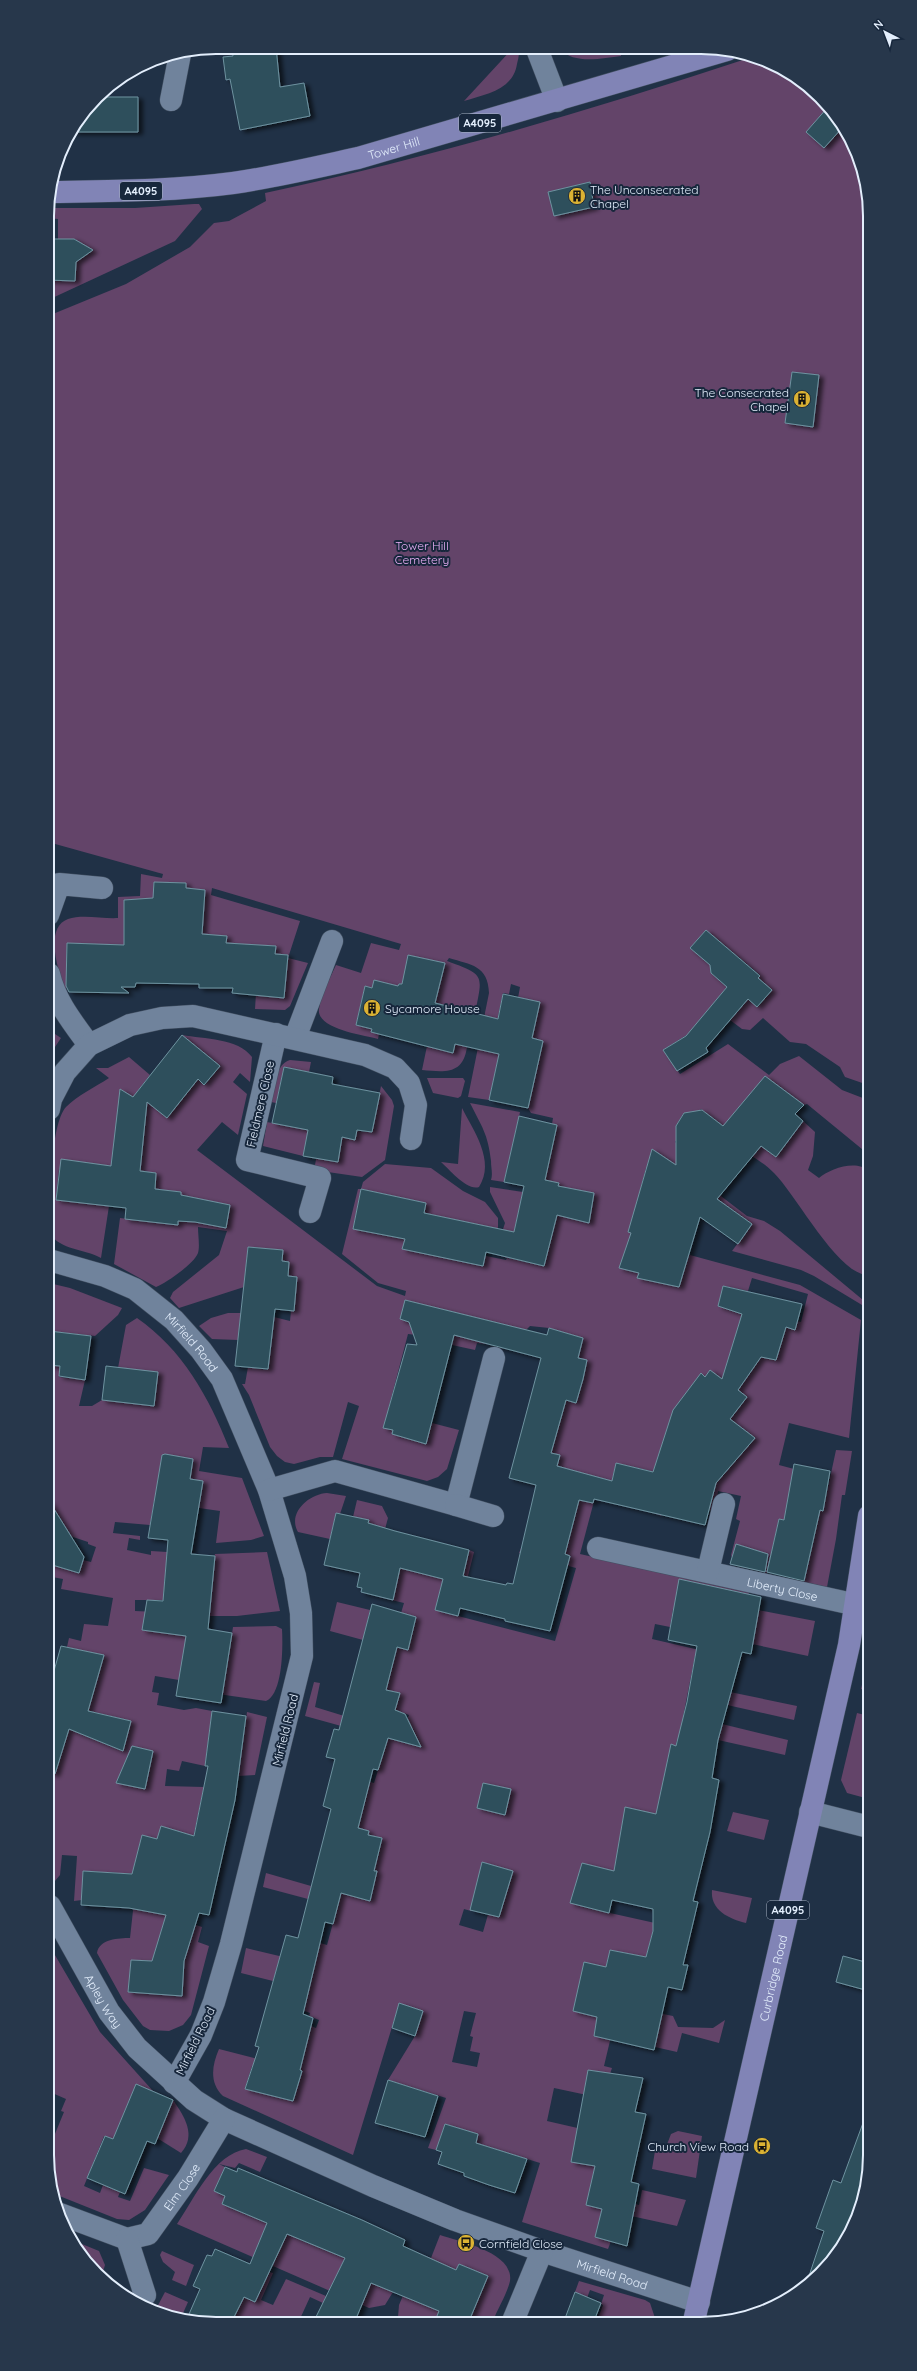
<svg xmlns="http://www.w3.org/2000/svg" width="917" height="2371" font-family="Quicksand,sans-serif">
<style>
.green{fill:#634469;fill-rule:evenodd}
.building{fill:#2d505b;stroke:#6e92a0;filter:url(#shadow)}
.lines{fill:none;stroke-linecap:round;stroke-linejoin:round}
.street-casing{stroke:#425062;stroke-width:23}
.primary-casing{stroke:#425062;stroke-width:23}
.street{stroke:#70839c;stroke-width:22}
.primary{stroke:#8184b6;stroke-width:22}
.labels{text-anchor:middle;dominant-baseline:central;stroke-width:4;stroke-linejoin:round;paint-order:stroke}
.shield{fill:#17273c;stroke:#a6b2c2;stroke-width:1}
.shield-label{font-size:11px;font-weight:bold;fill:#e3eefc}
.street-label{font-size:12px;fill:#e3eefc;stroke:#17273c}
.poi-label{font-size:12px;fill:#e3eefc;stroke:#17273c;text-anchor:start}
.park-label{font-size:12px;fill:#ecb0f7;stroke:#17273c}
.rim{fill:none;stroke:#e3eefc;stroke-width:2}
</style>
<defs>
<filter id="shadow"><feDropShadow dx="4.5" dy="2.5" stdDeviation="2" flood-color="#0009"/></filter>
</defs>
<rect width="100%" height="100%" fill="#203146"/>
<g class="green">
<path d="M512 49H518C520 54 518 59 517 64 513 90 486 94 464 101Z"/>
<path d="M560 49 621 50V56C603 58 574 65 560 49Z"/>
<path d="M752 57 769 63 770 70H785L821 97 852 141 867 183 868 1085 845 1077 840 1067 806 1044 790 1042 763 1018 750 1030 742 1029 730 1020 748 999 758 1007 772 990 758 978 760 975 706 930 690 948 710 965 711 973 727 987 693 1031 663 1050 680 1074 728 1044 769 1075 780 1064 799 1056 842 1090 868 1100V1154L807 1104 804 1105 765 1077 742 1132 776 1157 803 1121 815 1132 813 1156 808 1170 819 1178C829 1169 857 1159 868 1171L866 1275C836 1271 796 1195 774 1173 762 1161 748 1154 734 1145L739 1138 701 1109 697 1114 694 1111 683 1114 676 1126 681 1135 675 1142 683 1148 696 1177 747 1216 764 1221 780 1231 863 1300 862 1305 814 1276 801 1270 732 1251 752 1224 729 1207 723 1211 698 1183 646 1168 641 1187 679 1252 800 1285 861 1320 849 1438 789 1423 779 1465 794 1469 803 1507 823 1511 836 1450 852 1451 845 1495H842L836 1539 827 1587 804 1582 816 1528 779 1519 767 1573 735 1565 731 1555 740 1521 736 1519 741 1496 718 1491 714 1511 709 1510 670 1477 661 1516 651 1512 660 1473 616 1463 609 1492 597 1490 580 1554 749 1592 748 1598 722 1621 673 1609 670 1627 655 1624 652 1639 734 1658 695 1656 683 1717 685 1742 677 1740 639 1906 612 1898 586 1893 583 1907 655 1923 646 1957 610 1950 604 1975 668 1987 666 1996 623 1986 604 2066 612 2068 609 2077 615 2101 554 2088 547 2121 608 2135 602 2209 595 2237 611 2241 608 2249 522 2222 540 2163 476 2143 478 2134 445 2124 436 2150 428 2148 446 2098 388 2080 415 2036 423 2011 399 2004 353 2155 223 2096C209 2083 212 2065 219 2049L266 2061 264 2068 252 2066 245 2089 293 2100 302 2071 288 2067 311 2026 316 2028 319 2020 309 2016 310 2013 302 2010 320 1943 327 1945 341 1893 370 1901 377 1871 364 1868 362 1852 378 1856 382 1839 368 1835 369 1831 358 1828 367 1793 337 1785 340 1774 374 1783 388 1738 406 1743 411 1739 406 1722 409 1715 395 1710 400 1693 351 1683 397 1647 408 1650 416 1619 401 1613 404 1603 379 1597 383 1580 356 1572 369 1521 353 1517 357 1500 382 1506 388 1518 379 1551 461 1583 469 1550 474 1552 458 1616 555 1641 576 1568 519 1553 521 1548 556 1556 572 1529 575 1513 541 1490 560 1455 551 1453 562 1400 576 1403 587 1361 578 1358 583 1338 549 1328 530 1326 520 1336 491 1322 486 1344 477 1343 475 1350 452 1345 460 1314 417 1335 408 1334 388 1410 398 1413 392 1434 425 1444 432 1423 459 1430 447 1469 438 1477 427 1481 342 1459 359 1406 348 1402 333 1457H320L294 1464 285 1462 277 1456 270 1447 249 1395 242 1384H245L248 1367 267 1370 274 1317 290 1321 291 1311 277 1301 295 1295 297 1277 288 1276 289 1262 282 1261 283 1250 248 1247 244 1287 179 1308 170 1298 173 1292 219 1255 227 1231 198 1227C198 1235 200 1246 198 1253 194 1264 166 1283 156 1287L114 1264 120 1218 178 1225 181 1192 155 1189 156 1173 113 1167 59 1169 56 1200 109 1206 101 1258C83 1248 62 1251 49 1233 49 1208 50 1124 66 1107 77 1096 95 1087 109 1078L96 1068H108L129 1057 150 1075 136 1093 167 1118 197 1079 205 1085 220 1066 182 1035C204 1039 238 1038 252 1057L250 1082 240 1073 233 1082 247 1094 238 1135 222 1122 197 1150 377 1286 405 1296 406 1291 378 1283 342 1254 358 1189H361L363 1182 385 1164 431 1168 463 1191 485 1202 498 1218V1229L424 1213 426 1203 361 1189 353 1229 506 1260 507 1258 495 1254 505 1223 490 1192V1187L523 1192 508 1258 544 1266 560 1200 545 1180 557 1125 552 1124 553 1118 531 1113 528 1108 542 1041 504 1032 489 1100 468 1097 489 993C488 965 471 965 449 958L447 961C485 975 483 974 475 1013L435 1003 438 992 399 984 396 994 365 986 356 1025 371 1029V1032L379 1034 378 1039C364 1035 316 1029 319 1009 321 995 330 978 336 965L361 973 371 943 399 950 401 944 212 888 211 895 300 921 288 958 308 963 290 1006 285 1010 255 1009 256 993 284 998 288 955 275 954 276 946 136 948 67 943 66 992C59 974 43 928 68 919 82 914 103 919 118 918V897L140 896 141 874 162 878 163 874 48 842V316L126 284 190 247 214 223 229 221 266 201 265 193C430 158 592 110 752 57ZM511 984 520 987 518 998 496 1026 503 993 509 994ZM752 1278 808 1294 801 1322 797 1321 795 1329 786 1327 776 1360 742 1351V1314L718 1306 724 1286 748 1291ZM476 1893 493 1897 483 1932 459 1925 464 1909 471 1911ZM464 2011 476 2013 470 2036 473 2037 470 2051 480 2053 477 2067 452 2062Z"/>
<path d="M194 204H199L202 209 175 241 48 300 47 280 75 281 76 256H85L88 253V247L76 244V239H58V219L47 218V208H135Z"/>
<path d="M49 1030 61 1038 49 1056Z"/>
<path d="M455 1044 467 1047C463 1075 445 1072 422 1070L427 1046Z"/>
<path d="M290 1060 311 1062 309 1072 284 1067 276 1103 271 1102C274 1089 275 1064 290 1060Z"/>
<path d="M427 1078H463L465 1081 461 1096 458 1098 433 1093Z"/>
<path d="M381 1086 392 1100 394 1106 385 1160 362 1177 314 1170 320 1139 307 1137 303 1156 263 1146 267 1122 297 1128 372 1132Z"/>
<path d="M470 1103 520 1112 504 1182 491 1180C493 1174 491 1168 491 1161 488 1134 482 1127 470 1103Z"/>
<path d="M462 1108C473 1130 496 1161 479 1187 467 1191 450 1170 441 1162L458 1164Z"/>
<path d="M49 1283 70 1288 122 1308 118 1315 95 1336 49 1331Z"/>
<path d="M228 1313H242L238 1340 212 1339 199 1326 211 1318Z"/>
<path d="M137 1318C182 1349 209 1397 229 1448L203 1447 199 1471 242 1478 264 1536 251 1540 216 1543 220 1511 199 1508 202 1481 168 1476 163 1502 154 1501 150 1525 115 1522 113 1533 140 1536V1540L129 1538 127 1550 151 1555V1551L167 1552 163 1600H135V1611L157 1612 145 1616 143 1630 163 1633 198 1628 179 1680 155 1676 152 1692 159 1693 157 1705 184 1710 196 1708 212 1711 205 1766 182 1761 179 1771 167 1769 165 1786 204 1787 193 1838 138 1910 163 1914 202 1927 198 1942 209 1946 191 2015 183 2025 169 2031 150 2030 143 2026 123 2000 97 1953C99 1939 119 1938 130 1938L137 1874 84 1871 82 1900 74 1901 77 1856 62 1855 60 1875 55 1881 50 1875V1779L53 1780 69 1729 122 1751 131 1721 78 1708 93 1653 67 1647 69 1638 81 1641 84 1624 108 1626 113 1598 61 1589 63 1579 52 1577 54 1565 79 1573 83 1560 91 1562 96 1547 88 1544V1542L64 1534V1525L60 1520 49 1521V1365L60 1366 59 1377 85 1380 79 1406H92L102 1400 153 1406 118 1368 126 1325ZM131 1960 183 1963 154 1994 129 1992Z"/>
<path d="M327 1493 346 1496 340 1514 336 1513 330 1539 298 1532C287 1513 309 1494 327 1493Z"/>
<path d="M267 1552 280 1611 237 1616H209L215 1554Z"/>
<path d="M337 1602 370 1610 366 1628 378 1632 374 1643 330 1631Z"/>
<path d="M758 1610 815 1621 808 1656 752 1644Z"/>
<path d="M276 1626 282 1629C283 1646 283 1694 266 1701L218 1694 224 1686 233 1627Z"/>
<path d="M869 1655V1692L861 1689Z"/>
<path d="M314 1682 320 1683 315 1707 354 1719 352 1729 305 1716Z"/>
<path d="M730 1692 797 1706 794 1720 727 1705Z"/>
<path d="M247 1712 267 1717 255 1775 238 1776Z"/>
<path d="M857 1713 869 1716V1799L847 1793 841 1780Z"/>
<path d="M722 1724 788 1740 785 1755 718 1740Z"/>
<path d="M733 1812 769 1820 764 1840 727 1831Z"/>
<path d="M266 1873 311 1886 308 1899 263 1887Z"/>
<path d="M712 1890 752 1898 746 1923C729 1919 710 1910 712 1890Z"/>
<path d="M50 1941 52 1950 100 2032 153 2091 113 2139 104 2136 84 2186 100 2193 103 2185 120 2192 118 2197 130 2201 144 2168 169 2175 145 2210 129 2220 117 2219 52 2193 50 2188V2146L64 2112 61 2111 66 2099 50 2092Z"/>
<path d="M246 1948 292 1959 286 1980 274 1977 273 1981 241 1973Z"/>
<path d="M658 2013 673 2016 678 2027 713 2028 725 2020 719 2043 682 2033 677 2052 655 2047Z"/>
<path d="M173 2100C184 2116 197 2135 181 2153L157 2138Z"/>
<path d="M678 2131 702 2136 696 2178 652 2169 656 2145 666 2147 671 2134Z"/>
<path d="M246 2149 267 2157 260 2172 239 2163 235 2168 219 2164 225 2167 214 2191 225 2196 222 2204 255 2218 258 2210 303 2229 298 2239 308 2243 324 2205 329 2206 313 2244 353 2261 393 2292 385 2305 369 2308 177 2224C194 2199 214 2154 246 2149Z"/>
<path d="M642 2190 686 2200 677 2226 622 2214 625 2201 639 2205Z"/>
<path d="M440 2235C460 2242 514 2252 510 2281 507 2294 498 2308 493 2321H469L488 2276 459 2264 435 2321H406L398 2317 399 2305 421 2254 431 2258Z"/>
<path d="M72 2240 99 2251 105 2265 101 2278 71 2242Z"/>
<path d="M162 2251 194 2265 186 2286 172 2280 175 2272 163 2262 160 2255Z"/>
<path d="M269 2272 273 2273 261 2300 273 2305 286 2279 326 2296 323 2303 310 2297 299 2321H233L238 2309 199 2291 245 2276 264 2284Z"/>
<path d="M579 2281 645 2300 650 2303 656 2321H597L603 2305 601 2304 604 2295 590 2290 587 2298 575 2292Z"/>
<path d="M165 2292 188 2302 180 2320 155 2311Z"/>
</g>
<g class="building">
<path d="M232 47H276L280 87 304 83 310 116 240 130 230 79 226 80 223 57 233 56Z"/>
<path d="M98 97H138V132H72Z"/>
<path d="M828 107 843 127 824 148 806 132Z"/>
<path d="M590 182 594 207 554 216 548 192Z"/>
<path d="M47 239H74L93 250 76 262 75 281 47 280Z"/>
<path d="M792 372 819 375 813 427 785 423Z"/>
<path d="M154 882 186 883V888L205 890 202 934 227 936 226 943 276 946 275 954 288 955 284 998 232 993 233 988H199V984L136 983 135 987H121L129 993 69 992 66 986 67 943 124 945V900L153 898Z"/>
<path d="M706 930 760 976 758 978 772 990 757 1007 748 999 706 1048 708 1052 677 1071 663 1050 686 1036 727 987 711 973 710 965 690 948Z"/>
<path d="M408 955 445 963 435 1003 498 1019 503 994 540 1002 532 1038 543 1041 528 1108 489 1100 499 1054 455 1044 453 1053 371 1032 372 1029 356 1025 365 986 372 988 374 980 398 986 399 984H402Z"/>
<path d="M182 1035 220 1066 204 1085 198 1079 167 1118 147 1102 140 1171 156 1173 155 1189 181 1192V1195L230 1205 226 1228 195 1222 178 1221V1225L125 1219 126 1208 56 1200 61 1159 111 1166 120 1089 133 1097Z"/>
<path d="M284 1067 333 1077 332 1084 380 1093 372 1132 357 1130 355 1140 342 1137 338 1162 303 1156 308 1130 272 1123Z"/>
<path d="M765 1076 804 1105 795 1114 803 1121 776 1157 761 1146 717 1199 752 1224 738 1244 700 1217 679 1287 637 1278 639 1273 619 1268 631 1233 628 1232 652 1149 676 1165V1126L684 1113 702 1110 723 1126Z"/>
<path d="M519 1116 557 1125 545 1180 559 1183 558 1186 594 1193 589 1223 557 1215 544 1266 486 1252 483 1266 402 1249 405 1239 353 1229 361 1189 426 1203 424 1213 514 1232 524 1186 504 1182Z"/>
<path d="M248 1247 283 1250 282 1261 289 1262 288 1276 297 1277 294 1311 275 1309 268 1369 235 1366Z"/>
<path d="M723 1286 802 1304 795 1330 786 1327 776 1360 761 1357 738 1390 747 1397 730 1419 755 1438 716 1483 705 1525 594 1499 593 1503 579 1500 565 1554 570 1556 550 1631 505 1621V1619L460 1608 458 1616 435 1610 443 1579 400 1568 393 1600 361 1592 362 1588 357 1587 360 1573 324 1565 336 1513 369 1520 368 1523 395 1531 469 1550 463 1576 506 1585 507 1583 513 1584 536 1485 509 1478 541 1358 454 1335 426 1444 392 1434 393 1430 383 1428 407 1344 417 1345 409 1322 400 1319 405 1300 547 1335 549 1328 583 1338 578 1358 587 1360 583 1379 576 1403 566 1400 551 1453 560 1455 557 1466 612 1481 616 1463 653 1472 673 1410 701 1373 705 1377 710 1370 722 1379 742 1314 718 1306Z"/>
<path d="M49 1331 91 1336 85 1380 59 1376 60 1366 49 1365Z"/>
<path d="M106 1366 158 1372 154 1406 102 1400Z"/>
<path d="M165 1454 193 1459 190 1479 203 1481 191 1554 215 1556 208 1629 232 1633 221 1703 176 1696 186 1636 142 1630 147 1600 163 1601 168 1540 148 1538 162 1455Z"/>
<path d="M794 1464 830 1471 823 1511 820 1510 804 1581 767 1572 779 1519 784 1520Z"/>
<path d="M49 1501 84 1557 79 1573 49 1564Z"/>
<path d="M736 1544 768 1554 765 1572 730 1564Z"/>
<path d="M679 1579 761 1597 751 1654 742 1652 718 1740 712 1778 719 1780 710 1832 693 1901 698 1902 683 1965H688L682 1990 668 1987 654 2050 594 2036 597 2017 573 2011 584 1962 606 1967 610 1950 646 1957 653 1931V1909L612 1900 609 1913 570 1903 582 1863 614 1871 625 1807 656 1814 671 1744 676 1746 687 1702 697 1646 668 1640Z"/>
<path d="M372 1604 416 1617 408 1650 397 1647 386 1690 400 1693 395 1710 405 1714 421 1747 388 1738 378 1770 373 1769 358 1828 369 1831 368 1835 382 1838 374 1871H377L370 1901 341 1893 333 1924 325 1922 303 2014 313 2018 300 2070 302 2071 293 2101 245 2089 259 2047 255 2046 286 1935 298 1938 331 1809 323 1806 335 1759 326 1757 334 1729 339 1730Z"/>
<path d="M61 1646 104 1655 88 1711 131 1721 123 1751 69 1729 55 1774 50 1773V1685Z"/>
<path d="M212 1711 246 1716 235 1800 209 1915 199 1913 184 1961 182 1996 128 1992 131 1960 152 1961 166 1915 129 1908 81 1905 83 1871 132 1874 142 1835 157 1839 161 1826 194 1836 208 1766H205Z"/>
<path d="M132 1746 153 1751 145 1789 116 1783Z"/>
<path d="M483 1783 511 1789 505 1815 477 1808Z"/>
<path d="M482 1862 513 1871 499 1917 470 1910Z"/>
<path d="M843 1956 869 1963V1991L836 1982Z"/>
<path d="M399 2003 423 2011 415 2036 392 2028Z"/>
<path d="M588 2070 643 2078 635 2112 646 2114 631 2182 639 2184 627 2246 595 2237 602 2209 586 2205 595 2166 571 2162Z"/>
<path d="M388 2080 438 2096 425 2137 375 2123Z"/>
<path d="M136 2084 173 2100 155 2144 147 2141 125 2194 87 2178 105 2136 113 2139Z"/>
<path d="M867 2112H870V2166L857 2220 828 2266 806 2285 824 2231 816 2228 833 2180 841 2183Z"/>
<path d="M445 2124 478 2134 476 2143 527 2159 515 2193 489 2185 464 2176V2173L438 2164 442 2152 436 2150Z"/>
<path d="M225 2167 237 2172 238 2168 362 2220 405 2240 403 2246 456 2270 459 2264 488 2276 469 2321H435L439 2311 371 2283 355 2321H314L345 2258 287 2234 255 2302 244 2297 232 2321H186L200 2289 193 2286 207 2255 212 2256 215 2249 250 2264 267 2223 222 2204 225 2196 214 2191Z"/>
<path d="M575 2292 601 2303 594 2321H564Z"/>
</g>
<g class="lines">
<defs>
<g id="street">
<path d="M537 49 557 101"/>
<path d="M171 100 180 54"/>
<path d="M48 915 59 884 102 888"/>
<path d="M49 974C55 1001 73 1023 89 1045"/>
<path d="M276 1034 247 1160 320 1178 310 1212"/>
<path d="M295 1038 332 941"/>
<path d="M49 1109 51 1099 65 1072 89 1045 130 1025 162 1018 193 1016 365 1055 395 1068 409 1083 416 1105 411 1139"/>
<path id="s1" d="M49 1260 105 1276 135 1289 174 1320 201 1350 222 1379 269 1490 295 1576 301 1613 302 1656 231 1944 214 2002 201 2035 174 2083"/>
<path d="M269 1490 335 1471 456 1505 494 1358"/>
<path d="M456 1505 493 1516"/>
<path id="s2" d="M598 1548 857 1605"/>
<path d="M708 1571 724 1504"/>
<path d="M810 1812 869 1827"/>
<path id="s3" d="M50 1906 109 2012 137 2048 194 2100 224 2119 373 2186 455 2220 542 2251 699 2302"/>
<path id="s4" d="M60 2214 127 2239 148 2234 188 2178 224 2119"/>
<path d="M127 2239 145 2295"/>
<path d="M513 2321 542 2251"/>
</g>
<g id="primary">
<path id="s5" d="M51 192C112 191 173 191 233 183 275 177 317 167 358 158L727 50"/>
<path id="s6" d="M694 2321 849 1645 869 1516"/>
</g>
</defs>
<use href="#street" class="street-casing"/>
<use href="#primary" class="primary-casing"/>
<use href="#street" class="street"/>
<use href="#primary" class="primary"/>
</g>
<defs>
<symbol id="building-disc" viewBox="-11 -11 22 22"><circle r="9.5" fill="#dbb233" stroke="#17273c"/><path d="M-4-6H4V6H1V3H-1V6H-4ZM-2.5-4.3h1.7v1.8h-1.7ZM.8-4.3h1.7v1.8H.8ZM-2.5-1h1.7V.8h-1.7ZM.8-1h1.7V.8H.8Z" fill="#111"/></symbol>
<symbol id="bus-disc" viewBox="-11 -11 22 22"><circle r="9.5" fill="#dbb233" stroke="#17273c"/><path d="M-5-6H5V4H4V6H2V4H-2V6H-4V4H-5ZM-3.5-4V0h7V-4ZM-3.5 1.2v1.5H-2V1.2ZM2 1.2v1.5H3.5V1.2Z" fill="#111"/></symbol>
</defs>
<g fill-rule="evenodd">
<use href="#building-disc" x="567" y="186" width="20" height="20"/>
<use href="#building-disc" x="792" y="389" width="20" height="20"/>
<use href="#building-disc" x="362" y="998" width="20" height="20"/>
<use href="#bus-disc" x="752" y="2136" width="20" height="20"/>
<use href="#bus-disc" x="456" y="2233" width="20" height="20"/>
</g>
<g class="labels">
<g class="shield">
<rect x="459" y="114" width="42" height="18" rx="3"/>
<rect x="120" y="182" width="42" height="18" rx="3"/>
<rect x="767" y="1901" width="42" height="18" rx="3"/>
</g>
<g class="shield-label">
<text x="480" y="123">A4095</text>
<text x="141" y="191">A4095</text>
<text x="788" y="1910">A4095</text>
</g>
<g class="street-label">
<text stroke="none"><textPath href="#s5" startOffset="347">Tower Hill</textPath></text>
<text transform="translate(260 1104) rotate(-77)">Fieldmere Close</text>
<text stroke="none"><textPath href="#s1" startOffset="169">Mirfield Road</textPath></text>
<text stroke="none"><textPath href="#s2" startOffset="189">Liberty Close</textPath></text>
<text transform="translate(285 1730) rotate(-76)">Mirfield Road</text>
<text stroke="none"><textPath href="#s6" startOffset="352">Curbridge Road</textPath></text>
<text stroke="none"><textPath href="#s3" startOffset="109">Apley Way</textPath></text>
<text transform="translate(195 2041) rotate(-64)">Mirfield Road</text>
<text stroke="none"><textPath href="#s4" startOffset="151">Elm Close</textPath></text>
<text stroke="none"><textPath href="#s3" startOffset="698">Mirfield Road</textPath></text>
</g>
<g class="poi-label">
<text x="590" y="189">The Unconsecrated<tspan x="590" dy="14">Chapel</tspan></text>
<text x="789" y="392" text-anchor="end">The Consecrated<tspan x="789" dy="14">Chapel</tspan></text>
<text x="385" y="1008">Sycamore House</text>
<text x="749" y="2146" text-anchor="end">Church View Road</text>
<text x="479" y="2243">Cornfield Close</text>
</g>
<g class="park-label">
<text x="422" y="545">Tower Hill<tspan x="422" dy="14">Cemetery</tspan></text>
</g>
</g>
<path d="M0 0H917V2371H0ZM216 54H701A162 162 0 0 1 863 216V2155A162 162 0 0 1 701 2317H216A162 162 0 0 1 54 2155V216A162 162 0 0 1 216 54Z" fill="#27374b" fill-rule="evenodd"/>
<path class="rim" d="M216 54H701A162 162 0 0 1 863 216V2155A162 162 0 0 1 701 2317H216A162 162 0 0 1 54 2155V216A162 162 0 0 1 216 54Z"/>
<g transform="translate(885 32) rotate(318)" stroke="#17273c" stroke-width="3" paint-order="stroke">
<path d="M0-3L7 15L0 10L-7 15Z" fill="#e3eefc"/>
<text y="-6" font-size="11" font-weight="bold" text-anchor="middle" fill="#e3eefc">N</text>
</g>
</svg>
